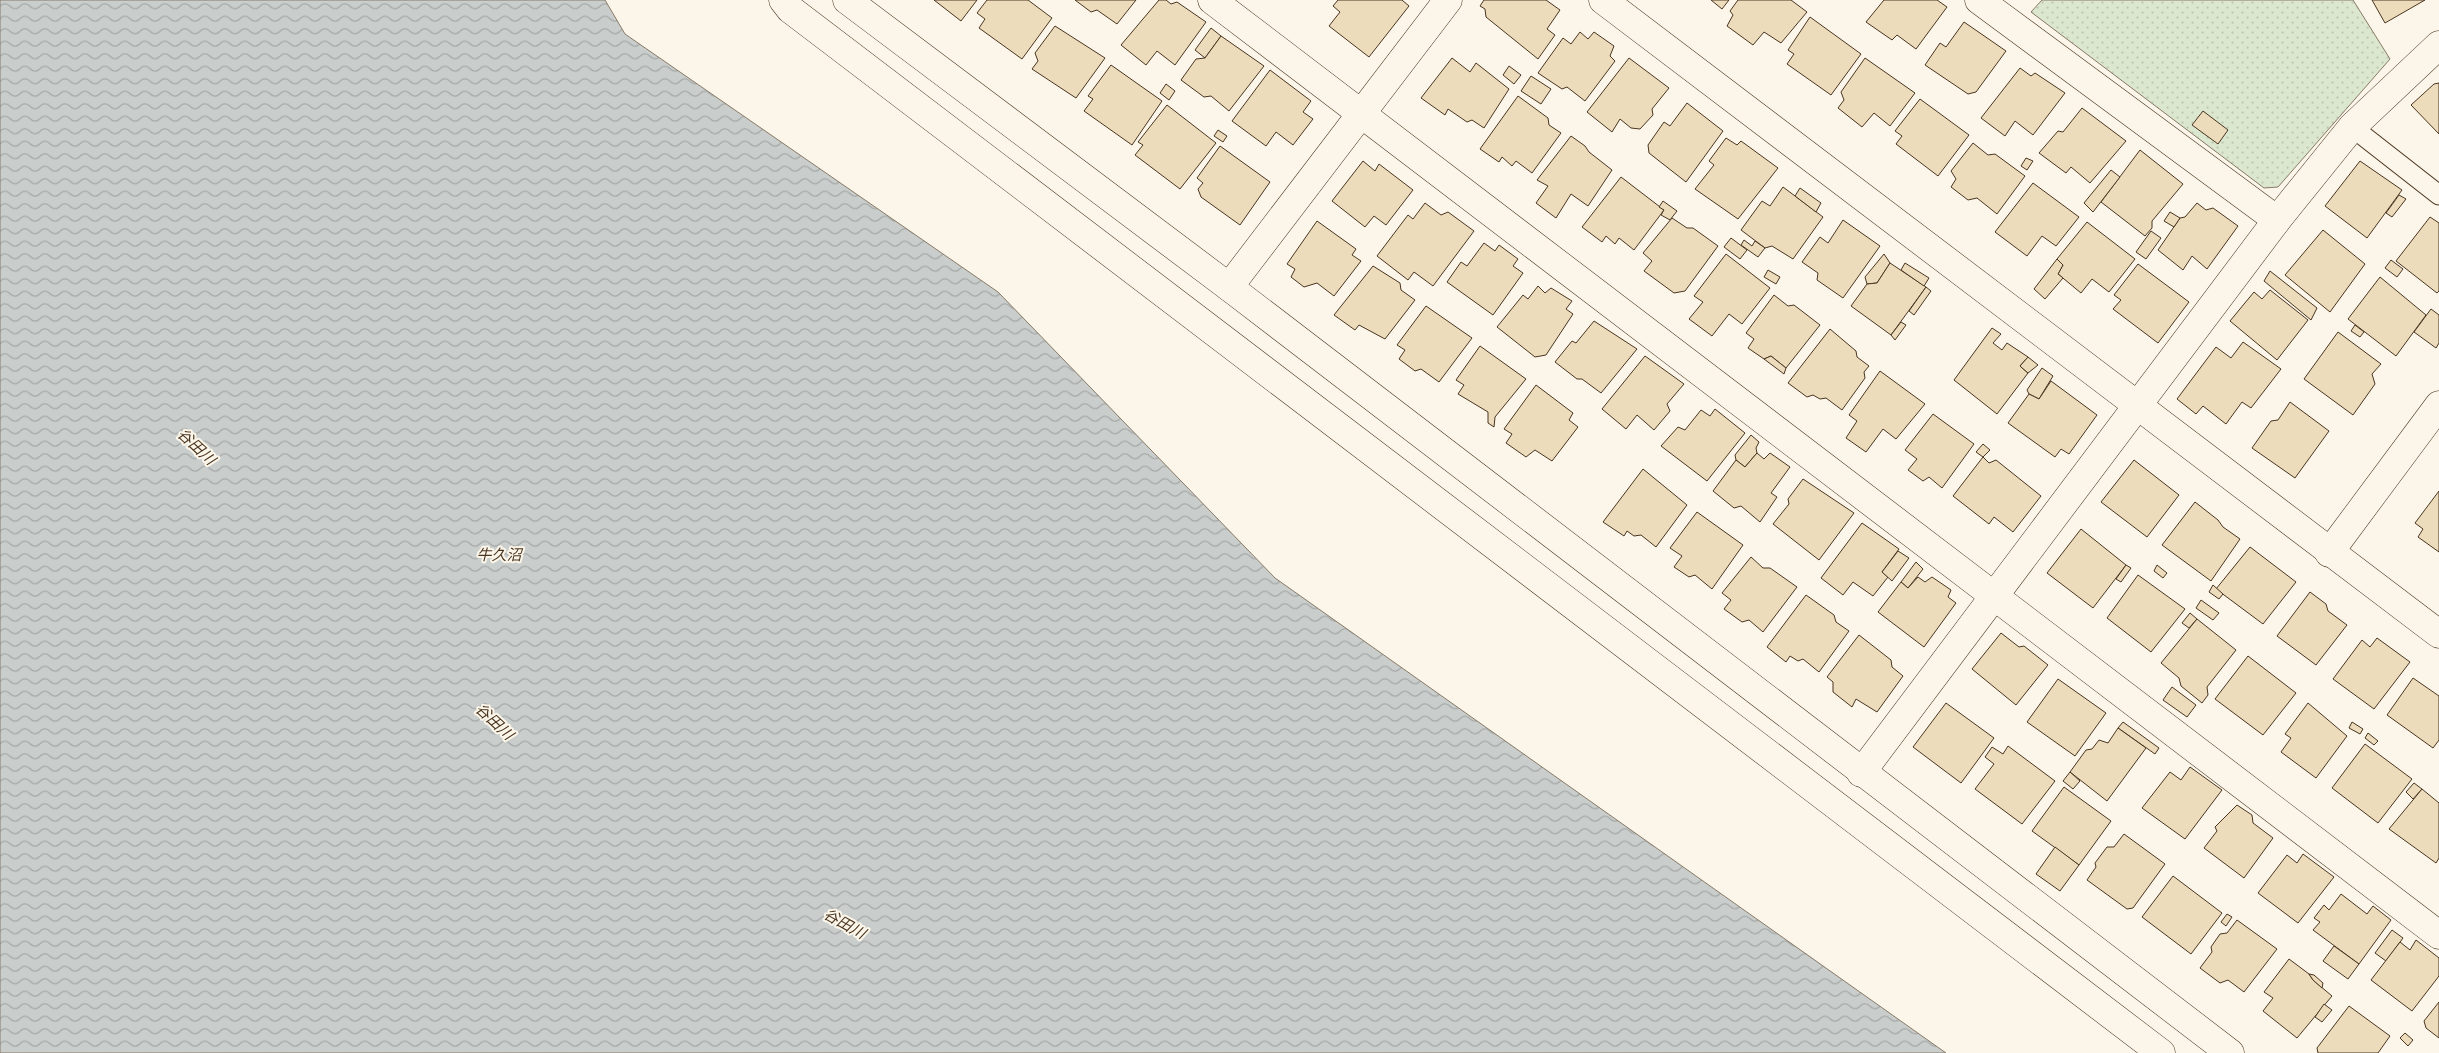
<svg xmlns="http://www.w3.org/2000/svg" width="2439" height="1053" font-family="Lato,'Noto Sans JP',sans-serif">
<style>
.park{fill:url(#park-dots);stroke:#887966}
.water{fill:url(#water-waves);stroke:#887966}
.building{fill:#ecdcbc;stroke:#4a3520}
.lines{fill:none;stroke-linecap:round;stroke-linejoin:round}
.lane-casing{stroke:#4a3520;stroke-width:21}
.street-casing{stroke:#4a3520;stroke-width:29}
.secondary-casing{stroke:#4a3520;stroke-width:29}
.lane{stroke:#fbf6e9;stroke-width:19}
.street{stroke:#fbf6e9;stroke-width:28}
.secondary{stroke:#fbf6e9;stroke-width:28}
.labels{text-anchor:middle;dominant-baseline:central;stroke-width:4;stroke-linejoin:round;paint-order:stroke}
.water-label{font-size:15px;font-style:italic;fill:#4a3520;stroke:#fbf6e9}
</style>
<defs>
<pattern id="park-dots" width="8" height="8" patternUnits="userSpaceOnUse" patternTransform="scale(1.25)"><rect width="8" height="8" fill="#dce7d0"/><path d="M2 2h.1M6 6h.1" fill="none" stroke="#bec7b2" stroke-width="1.8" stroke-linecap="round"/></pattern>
<pattern id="water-waves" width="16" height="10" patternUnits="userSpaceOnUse" patternTransform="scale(1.25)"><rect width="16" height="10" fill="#c9cecd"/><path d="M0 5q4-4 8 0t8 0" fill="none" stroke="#a5a8a6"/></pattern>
</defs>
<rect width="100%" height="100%" fill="#fbf6e9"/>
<path class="park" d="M2042 0H2353L2390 59 2278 187 2264 188 2031 12Z"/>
<path class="water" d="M0 0H605L625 34 998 292 1275 578 1946 1053H0Z"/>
<g class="building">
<path d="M934 0H977L961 21Z"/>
<path d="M987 0H1028L1052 18 1022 59 979 28 985 19 977 13Z"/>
<path d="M1075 0H1136L1117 24 1097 10 1091 12Z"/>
<path d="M1159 0H1166L1171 4 1177 2 1206 22 1175 65 1157 51 1146 65 1121 45Z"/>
<path d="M1338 0H1402L1409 6 1369 57 1329 26 1340 12 1333 6Z"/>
<path d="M1484 0H1546L1560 10 1547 29 1555 35 1538 59 1486 17 1485 9 1480 6Z"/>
<path d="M1711 0H1729L1722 9Z"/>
<path d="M1738 0H1791L1807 12 1781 43 1764 32 1753 45 1727 26 1733 15 1730 11Z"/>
<path d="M1884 0H1937L1947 7 1916 49 1897 35 1892 40 1866 22Z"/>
<path d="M2372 0H2425L2385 23Z"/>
<path d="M1810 17 1861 54 1831 95 1787 64 1794 54 1788 50Z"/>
<path d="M1964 22 2006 51 1976 92 1968 94 1925 65 1940 43 1946 47Z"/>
<path d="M1055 26 1105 58 1076 98 1032 69 1038 61 1035 53Z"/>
<path d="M1211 28 1221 36 1205 58 1195 50Z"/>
<path d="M1580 32 1588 39 1594 32 1614 46 1610 56 1615 61 1585 101 1567 87 1562 89 1538 73 1563 38 1571 44Z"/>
<path d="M1221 36 1264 66 1229 111 1211 96 1204 97 1181 80 1196 59 1205 58Z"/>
<path d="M1452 58 1470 72 1476 63 1509 89 1484 128 1472 120 1467 122 1448 109 1445 115 1421 98Z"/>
<path d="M1629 58 1669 88 1652 109 1653 115 1640 129 1631 128 1620 119 1612 132 1587 112Z"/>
<path d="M1865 58 1915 93 1890 126 1874 113 1862 127 1838 108 1844 100 1841 92Z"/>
<path d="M1111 65 1162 101 1132 145 1084 111 1093 99 1088 96Z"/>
<path d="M1509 66 1521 75 1514 84 1503 75Z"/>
<path d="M2020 68 2031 76 2035 73 2065 93 2033 135 2015 121 2005 136 1981 118Z"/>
<path d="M1270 70 1311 101 1303 112 1313 119 1293 145 1276 132 1266 146 1232 121Z"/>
<path d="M1531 76 1551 89 1541 104 1521 91Z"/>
<path d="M2439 83V134L2411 105 2434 84Z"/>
<path d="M1166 84 1175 91 1169 100 1160 93Z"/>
<path d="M1518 96 1548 118 1549 125 1561 133 1532 173 1516 161 1512 166 1502 157 1499 162 1480 149Z"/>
<path d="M1920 99 1969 135 1938 176 1896 144 1902 136 1895 131Z"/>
<path d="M1687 103 1723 131 1686 182 1649 153 1648 145 1664 122 1670 126Z"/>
<path d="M1167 105 1216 143 1180 189 1135 155 1143 145 1138 142Z"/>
<path d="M2082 108 2126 141 2090 183 2071 167 2066 173 2039 153 2058 131 2063 132Z"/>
<path d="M2203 111 2228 130 2218 144 2192 125Z"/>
<path d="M1218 130 1227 136 1223 142 1214 136Z"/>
<path d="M1571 136 1585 146 1589 152 1612 170 1588 206 1571 194 1556 218 1536 203 1548 186 1537 180Z"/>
<path d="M1726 138 1737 145 1741 141 1778 168 1738 219 1695 189 1714 165 1709 161Z"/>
<path d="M1973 143 1988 155 1995 154 2025 176 1997 214 1977 198 1968 200 1951 187 1956 179 1951 171Z"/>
<path d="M1220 146 1270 182 1240 225 1201 197 1198 189 1203 183 1197 178Z"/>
<path d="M2140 150 2183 184 2152 221V228L2145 236 2101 202Z"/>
<path d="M2026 158 2033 161 2027 170 2021 166Z"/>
<path d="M1363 161 1375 171 1379 164 1413 190 1386 225 1374 216 1365 227 1332 201Z"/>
<path d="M2360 161 2402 190 2367 238 2325 206Z"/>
<path d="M2111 170 2120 177 2093 212 2084 203Z"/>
<path d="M1621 177 1664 210 1634 250 1619 238 1615 244 1606 236 1602 242 1582 227Z"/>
<path d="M2033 183 2079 217 2056 246 2042 236 2027 256 1995 232Z"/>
<path d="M1783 187 1823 217 1793 259 1772 246 1765 248 1741 230 1762 201 1770 206Z"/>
<path d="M1800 188 1821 203 1816 212 1795 196Z"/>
<path d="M2399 195 2406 199 2392 217 2386 213Z"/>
<path d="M1663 201 1677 211 1670 220 1661 215 1664 210 1659 207Z"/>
<path d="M1425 203 1441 215 1448 212 1474 231 1433 286 1414 272 1408 280 1377 256 1408 215 1413 219Z"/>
<path d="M2197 203 2206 210 2213 208 2238 226 2207 269 2192 256 2183 270 2158 250 2180 218 2185 217Z"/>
<path d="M2170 212 2180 218 2174 227 2164 221Z"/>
<path d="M2430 217 2439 223V291L2437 293 2396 261Z"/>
<path d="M1672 218 1687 228H1693L1718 246 1685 291 1674 293 1644 271 1652 261 1643 253Z"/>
<path d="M1843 220 1880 246 1843 298 1817 280 1818 273 1802 262 1820 237 1828 243Z"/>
<path d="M1317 221 1356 249 1352 255 1361 261 1334 296 1317 283 1304 287 1291 277 1295 269 1287 264Z"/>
<path d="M2087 222 2135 259 2109 292 2092 279 2081 293 2058 274 2063 265 2057 259Z"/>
<path d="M2323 230 2365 264 2330 312 2285 275Z"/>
<path d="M2151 231 2161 238 2146 259 2136 252Z"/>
<path d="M1731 238 1747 250 1740 259 1724 247Z"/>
<path d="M1744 240 1752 246 1755 241 1765 248 1758 257 1741 245Z"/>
<path d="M1484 243 1495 251 1499 245 1518 259 1513 266 1523 273 1493 315 1447 282 1461 262 1467 266Z"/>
<path d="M1726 254 1770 288 1742 324 1729 314 1712 336 1689 319 1703 302 1694 296Z"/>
<path d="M1884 254 1890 263 1877 283 1867 284 1865 277Z"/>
<path d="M2057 259 2063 265 2058 274 2063 278 2045 299 2034 289Z"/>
<path d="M2391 260 2403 269 2397 277 2385 268Z"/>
<path d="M1890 263 1926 287 1891 335 1851 306 1867 284 1877 283Z"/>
<path d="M1905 263 1929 278 1924 286 1901 270Z"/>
<path d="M2138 264 2189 302 2158 343 2113 309 2121 300 2114 295Z"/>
<path d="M1373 266 1400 283 1401 290 1415 300 1385 339 1359 325 1355 330 1334 315Z"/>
<path d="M1768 270 1780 277 1776 284 1764 277Z"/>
<path d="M2270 271 2317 308 2311 320 2264 281Z"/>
<path d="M2380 277 2426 315 2396 356 2348 319Z"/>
<path d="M1538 286 1545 293 1551 288 1572 301 1566 309 1573 314 1546 355 1535 357 1497 327 1523 295 1528 299Z"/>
<path d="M1926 287 1931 291 1914 315 1909 311Z"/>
<path d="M2270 290 2308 320 2277 360 2230 321 2254 292 2262 299Z"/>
<path d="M1774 295 1788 306 1794 305 1820 325 1786 368 1771 356 1764 359 1748 348 1754 339 1746 333Z"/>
<path d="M1426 306 1472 338 1439 382 1421 369 1415 371 1399 359 1405 350 1397 345Z"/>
<path d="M2431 309 2439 315V343L2436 348 2414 332Z"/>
<path d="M1594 321 1637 349 1601 393 1582 379H1577L1555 362 1572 341 1576 343Z"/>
<path d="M1901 322 1906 325 1895 340 1891 335Z"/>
<path d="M2355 325 2364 332 2360 337 2351 331Z"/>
<path d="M1992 328 2001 334 1993 343 2002 350 2007 343 2028 357 2020 366 2028 373 1997 414 1954 380Z"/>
<path d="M1830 329 1856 351 1857 357 1869 366 1864 372 1865 378 1842 410 1826 398 1820 399 1813 395 1807 397 1788 383Z"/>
<path d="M2338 332 2381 364 2372 374 2375 384 2353 415 2304 379Z"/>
<path d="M2243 342 2281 369 2251 408 2242 402 2226 424 2203 406 2196 414 2177 399 2216 347 2231 358Z"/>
<path d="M1480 346 1526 379 1495 417 1494 427 1488 423V412L1458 394 1464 385 1456 380Z"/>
<path d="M1645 356 1684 384 1667 404 1670 411 1654 430 1637 415 1626 429 1602 409Z"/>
<path d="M1771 356 1786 368 1784 374 1764 359Z"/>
<path d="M2028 357 2038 365 2028 373 2020 366Z"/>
<path d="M2042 368 2053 376 2039 399 2029 394 2027 390Z"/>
<path d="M1880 371 1925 404 1896 439 1883 429 1866 452 1846 438 1857 421 1849 415Z"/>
<path d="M2051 381 2097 415 2069 454 2061 449 2055 457 2008 423 2029 394 2039 399Z"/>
<path d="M1536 385 1573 413 1569 420 1578 427 1552 461 1535 450 1526 457 1506 443 1512 434 1504 429Z"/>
<path d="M2290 402 2329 431 2295 478 2252 448 2271 421 2278 420Z"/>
<path d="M1715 409 1745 433 1707 481 1661 446 1678 427 1685 430 1701 410 1710 416Z"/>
<path d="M1933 414 1974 444 1942 488 1929 477 1923 481 1908 470 1917 459 1905 450Z"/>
<path d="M1751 435 1759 442 1756 448 1757 453 1745 467 1736 460 1735 455Z"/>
<path d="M1983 444 1990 450 1983 457 1976 452Z"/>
<path d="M1757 453 1764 459 1770 453 1790 467 1771 493 1777 497 1760 522 1741 506 1734 508 1713 491 1736 460 1745 467Z"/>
<path d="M1983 457 1989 463 1996 460 2041 496 2013 532 1994 517 1989 524 1953 496Z"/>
<path d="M2134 460 2179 495 2147 537 2101 502Z"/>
<path d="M1643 469 1687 505 1656 547 1641 535 1634 536 1627 531 1624 536 1603 522Z"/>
<path d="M1803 479 1854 513 1819 560 1773 524 1789 504 1788 499Z"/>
<path d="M2439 491V552L2418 537 2423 529 2415 523Z"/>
<path d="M2195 502 2218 520 2223 527 2240 539 2211 581 2162 545Z"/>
<path d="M1697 512 1743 545 1712 589 1695 575 1689 577 1674 567 1682 556 1670 548Z"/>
<path d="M1862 523 1899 549 1882 572 1888 577 1873 596 1853 582 1843 595 1821 578Z"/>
<path d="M2081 529 2126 565 2093 608 2047 573Z"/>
<path d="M2250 547 2296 582 2263 624 2216 589Z"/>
<path d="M1898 551 1909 558 1892 581 1882 572Z"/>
<path d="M1751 557 1763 568H1770L1797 587 1763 632 1749 620 1742 622 1724 609 1731 600 1722 593Z"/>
<path d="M1916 562 1923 569 1908 588 1901 582Z"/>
<path d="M2126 565 2131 568 2121 582 2116 579Z"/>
<path d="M2157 565 2167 573 2163 578 2154 571Z"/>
<path d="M2138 575 2185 609 2151 652 2107 618Z"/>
<path d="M1918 577 1925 582 1932 577 1951 590 1948 597 1956 603 1924 647 1878 612 1901 582 1908 588Z"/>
<path d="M2213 585 2223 594 2219 599 2209 592Z"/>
<path d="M2310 592 2326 604 2328 611 2347 625 2316 665 2277 636Z"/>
<path d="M1806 595 1834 615 1836 622 1849 631 1819 672 1803 659 1798 661 1790 656 1786 662 1767 647Z"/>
<path d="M2201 600 2219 613 2213 620 2196 608Z"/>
<path d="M2190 613 2197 619 2189 628 2182 623Z"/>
<path d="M2197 619 2236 650 2207 687 2208 695 2202 703 2181 686 2179 678 2161 663Z"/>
<path d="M2001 633 2019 647 2024 646 2048 665 2016 705 1972 669Z"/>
<path d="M1859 635 1891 660 1892 667 1903 676 1877 712 1856 699 1852 707 1833 692V682L1827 677Z"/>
<path d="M2377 638 2410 662 2374 709 2333 679 2362 640 2370 647Z"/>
<path d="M2248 656 2296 693 2263 735 2215 699Z"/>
<path d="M2413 678 2439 696V740L2433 748 2387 715Z"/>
<path d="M2058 679 2106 713 2075 756 2027 722Z"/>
<path d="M2172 687 2196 705 2187 717 2163 700Z"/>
<path d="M1946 703 1994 738 1961 783 1913 747Z"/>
<path d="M2308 703 2347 736 2316 778 2281 752 2291 738 2285 734Z"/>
<path d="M2123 722 2159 748 2155 754 2118 728Z"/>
<path d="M2352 722 2363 729 2360 734 2349 728Z"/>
<path d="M2118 728 2146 748 2107 801 2070 772 2086 750 2092 749 2099 740 2108 743Z"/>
<path d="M2368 733 2378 741 2374 745 2365 738Z"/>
<path d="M2365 744 2412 779 2378 823 2332 788Z"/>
<path d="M2008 746 2055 781 2022 824 1975 789 1994 764 1985 757 1992 747 2003 754Z"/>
<path d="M2190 767 2222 790 2185 839 2142 808 2170 772 2181 780Z"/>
<path d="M2070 772 2080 781 2073 789 2063 781Z"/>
<path d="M2414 783 2422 789 2413 799 2406 792Z"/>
<path d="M2064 787 2111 821 2079 865 2032 831Z"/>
<path d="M2422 789 2439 803V858L2436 863 2389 829Z"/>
<path d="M2237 805 2252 815 2253 823 2273 838 2244 878 2204 848 2217 831 2215 827Z"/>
<path d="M2124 834 2165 864 2133 908 2127 909 2087 880 2096 867 2095 863 2107 847H2114Z"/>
<path d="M2055 847 2079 865 2060 891 2036 874Z"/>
<path d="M2303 854 2334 877 2298 923 2258 893 2287 855 2297 863Z"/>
<path d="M2173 876 2222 913 2191 954 2142 917Z"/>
<path d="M2341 894 2367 914 2373 906 2391 920 2359 964 2313 930 2320 922 2314 918 2324 905 2329 910Z"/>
<path d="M2227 914 2232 917 2226 926 2221 922Z"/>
<path d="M2237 920 2277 949 2244 992 2228 980 2220 983 2200 968 2212 952 2211 947 2220 934 2227 933Z"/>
<path d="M2392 930 2403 938 2386 961 2375 953Z"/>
<path d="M2416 940 2439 958V976L2412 1011 2371 980 2400 942 2410 950Z"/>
<path d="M2334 946 2359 964 2348 979 2323 961Z"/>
<path d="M2289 959 2309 974 2313 980 2332 996 2297 1038 2263 1011 2273 998 2264 992Z"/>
<path d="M2309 974 2314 975 2323 983 2322 988 2313 980Z"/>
<path d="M2439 1002V1038L2426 1028 2424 1021Z"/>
<path d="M2324 1004 2332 1010 2322 1022 2315 1017Z"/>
<path d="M2349 1006 2390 1036 2378 1053H2318L2317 1048Z"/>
<path d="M2405 1033 2413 1040 2408 1046 2400 1038Z"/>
</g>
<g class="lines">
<defs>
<path id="lane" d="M2352 127 2439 195"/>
<g id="street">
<path d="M783 0 790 9 2161 1053"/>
<path d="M847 0 1229 287 2230 1053"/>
<path d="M1212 0 2439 935"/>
<path d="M1979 0 2277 220"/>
<path d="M1229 287 1448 0"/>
<path d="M1861 773 2277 220 2352 127 2439 45"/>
</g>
<g id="secondary">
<path d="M1603 0 2439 634"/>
<path d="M2329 553 2439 405"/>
</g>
</defs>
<use href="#lane" class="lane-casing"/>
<use href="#street" class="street-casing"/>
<use href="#secondary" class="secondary-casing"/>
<use href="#lane" class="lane"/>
<use href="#street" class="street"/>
<use href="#secondary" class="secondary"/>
</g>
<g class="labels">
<g class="water-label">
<text transform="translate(197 446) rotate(43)">谷田川</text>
<text x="499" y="554">牛久沼</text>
<text transform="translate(495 721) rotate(43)">谷田川</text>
<text transform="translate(845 923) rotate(29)">谷田川</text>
</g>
</g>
</svg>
